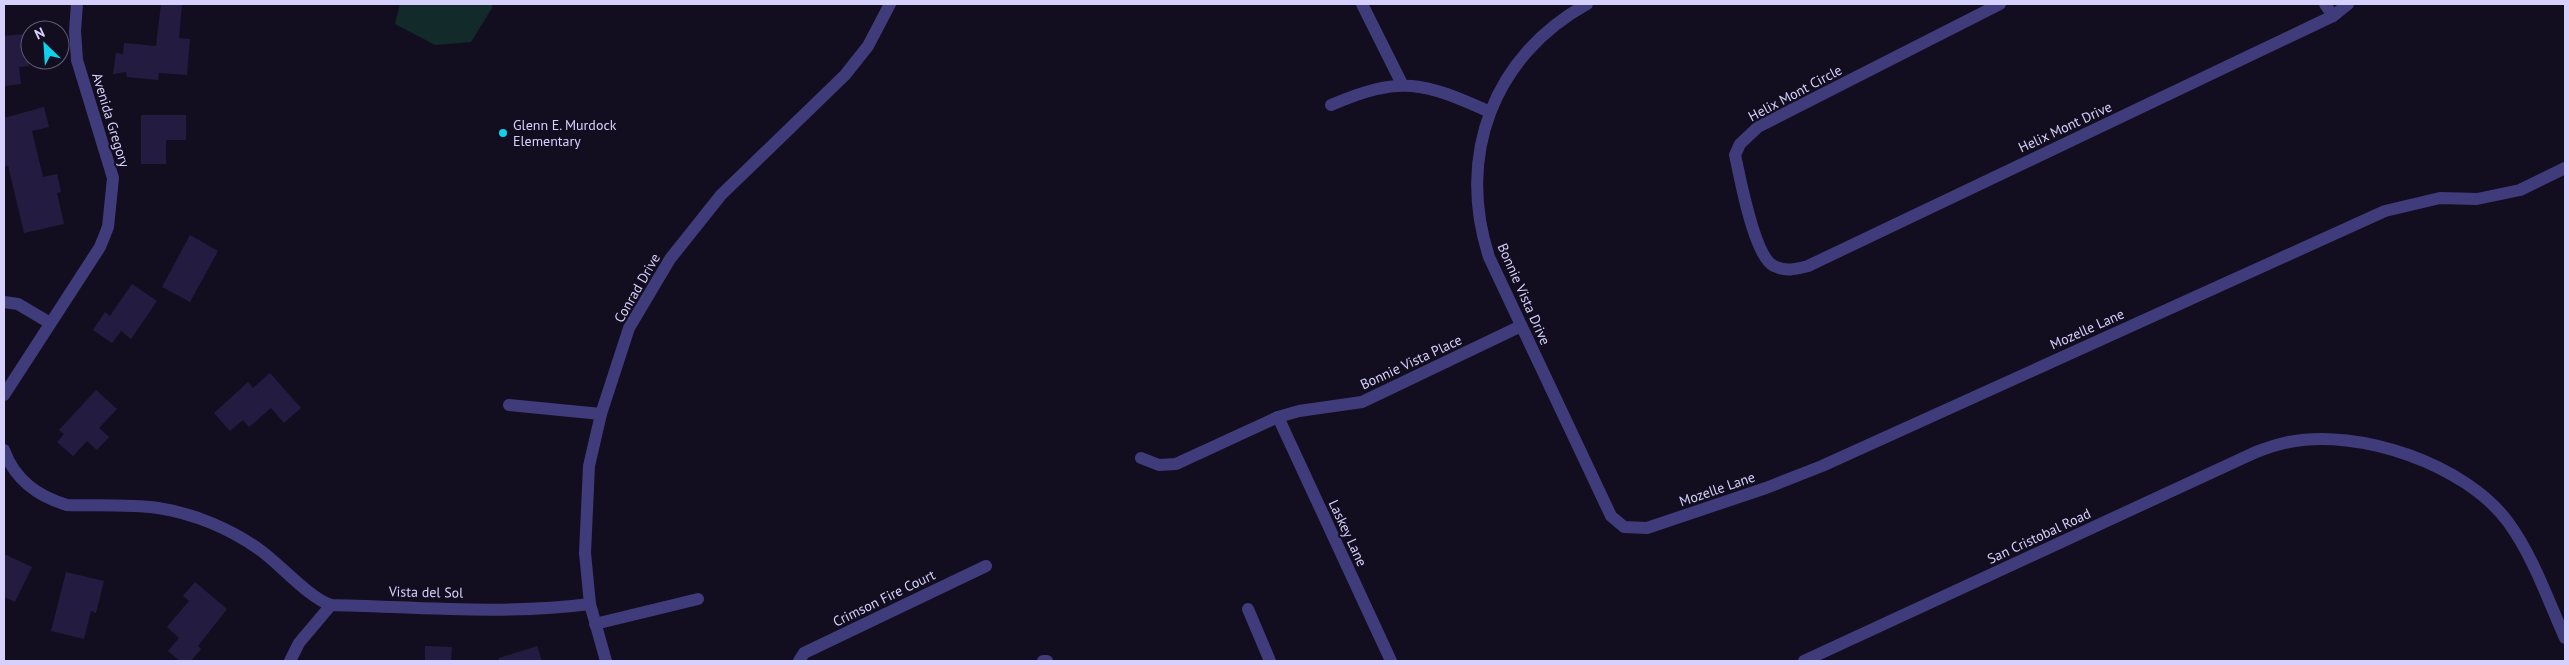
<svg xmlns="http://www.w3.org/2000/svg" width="2569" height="665" font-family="'PT Sans',sans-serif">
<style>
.green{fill:#122a29}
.building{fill:#241c40}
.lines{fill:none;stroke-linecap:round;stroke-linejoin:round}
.minor{stroke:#403c7c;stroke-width:12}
.poi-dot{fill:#0fd1ea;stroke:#120e20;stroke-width:2}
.labels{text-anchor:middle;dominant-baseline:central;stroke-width:4.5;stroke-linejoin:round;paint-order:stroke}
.street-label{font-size:14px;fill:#d6d1fc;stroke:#120e20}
.poi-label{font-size:14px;fill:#d6d1fc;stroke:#120e20;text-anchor:start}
</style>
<rect width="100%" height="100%" fill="#120e20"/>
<path class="green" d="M400 4H492V8L471 42 435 45 395 24Z"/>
<g class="building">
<path d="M161 4H182L179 38 190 39 187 75 159 73 158 80 127 77 126 72 113 74 116 53 123 54 124 43 156 46Z"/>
<path d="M25 34 29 66 19 67 21 84 4 86V36Z"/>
<path d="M44 107 49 127 32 131 43 177 57 174 61 192 57 193 64 224 24 233 8 165 4 167V118Z"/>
<path d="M141 115H186V140H166V164H141Z"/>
<path d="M190 235 218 251 190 302 162 287Z"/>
<path d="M132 284 157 301 131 339 121 331 112 343 93 330 105 312 110 316Z"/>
<path d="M270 373 301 408 284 423 271 408 249 427 243 420 230 431 214 413 248 382 253 388Z"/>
<path d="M96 390 117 409 99 428 109 437 97 450 87 441 73 456 57 442 64 434 59 430Z"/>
<path d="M4 554 32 567 15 602 4 597Z"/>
<path d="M66 572 104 581 96 613 91 611 84 639 51 631Z"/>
<path d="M195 582 227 609 198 646 201 649 191 661H180L168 651 179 638 167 627 189 601 183 596Z"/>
<path d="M425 646 452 647 451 661H425Z"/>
<path d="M537 646 542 661H499V658Z"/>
</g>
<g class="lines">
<g class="minor">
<path d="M1362 4 1402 84"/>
<path d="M1587 4C1493 56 1456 156 1489 257L1611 516 1624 527 1647 528 1766 488 1822 466 2385 211 2440 198 2477 199 2520 190 2565 168"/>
<path d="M2000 4 1758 127 1740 144 1735 155C1740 177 1754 257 1774 266 1786 272 1796 269 1808 266L2333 16 2348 4"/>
<path d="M2325 4 2333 16"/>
<path d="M1331 105C1401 75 1423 82 1490 112"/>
<path d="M4 302 18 304 50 323"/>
<path d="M4 395 100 247 108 227 113 178 77 60 75 31 77 4"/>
<path d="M509 405 601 414"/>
<path d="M1278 417 1391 661"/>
<path d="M4 450C15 480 37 496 67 505 97 506 129 504 158 508 193 513 231 529 260 550 281 565 309 598 331 605 416 607 505 615 590 604"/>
<path d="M1141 458 1159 465 1176 464 1278 417 1299 411 1362 402 1521 326"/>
<path d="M1248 609 1270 661"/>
<path d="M595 624 698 599"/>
<path d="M290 661 299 643 331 605"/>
<path d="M606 661 590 604 585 553 589 466 601 414 629 328 670 259 721 195 845 75 868 46 890 4"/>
<path d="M799 661 804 653 986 566"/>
<path d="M1043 661H1047"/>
<path d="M1804 661 2256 452C2267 448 2278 444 2289 442 2359 428 2465 464 2508 522 2533 556 2548 600 2565 638"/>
</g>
</g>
<circle class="poi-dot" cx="503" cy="133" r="5"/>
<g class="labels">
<g class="street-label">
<text transform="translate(1795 93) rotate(-28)">Helix Mont Circle</text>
<text transform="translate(111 120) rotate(73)">Avenida Gregory</text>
<text transform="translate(2065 127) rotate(-25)">Helix Mont Drive</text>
<text transform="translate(637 288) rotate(-60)">Conrad Drive</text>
<text transform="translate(1524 294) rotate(66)">Bonnie Vista Drive</text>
<text transform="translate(2087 329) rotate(-24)">Mozelle Lane</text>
<text transform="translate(1411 362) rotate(-25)">Bonnie Vista Place</text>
<text transform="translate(1717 489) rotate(-19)">Mozelle Lane</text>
<text transform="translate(1348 533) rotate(65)">Laskey Lane</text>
<text transform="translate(2039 536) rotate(-25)">San Cristobal Road</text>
<text transform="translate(426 592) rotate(1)">Vista del Sol</text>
<text transform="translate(884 598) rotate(-26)">Crimson Fire Court</text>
</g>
<g class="poi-label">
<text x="513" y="125">Glenn E. Murdock<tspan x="513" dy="16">Elementary</tspan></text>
</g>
</g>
<rect width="2569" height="665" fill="none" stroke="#d6d1fc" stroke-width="10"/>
<g transform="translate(45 45) rotate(335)"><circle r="24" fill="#120e20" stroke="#605c78"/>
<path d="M0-4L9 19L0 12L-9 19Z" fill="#0fd1ea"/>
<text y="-8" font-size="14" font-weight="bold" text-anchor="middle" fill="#d6d1fc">N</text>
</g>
</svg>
